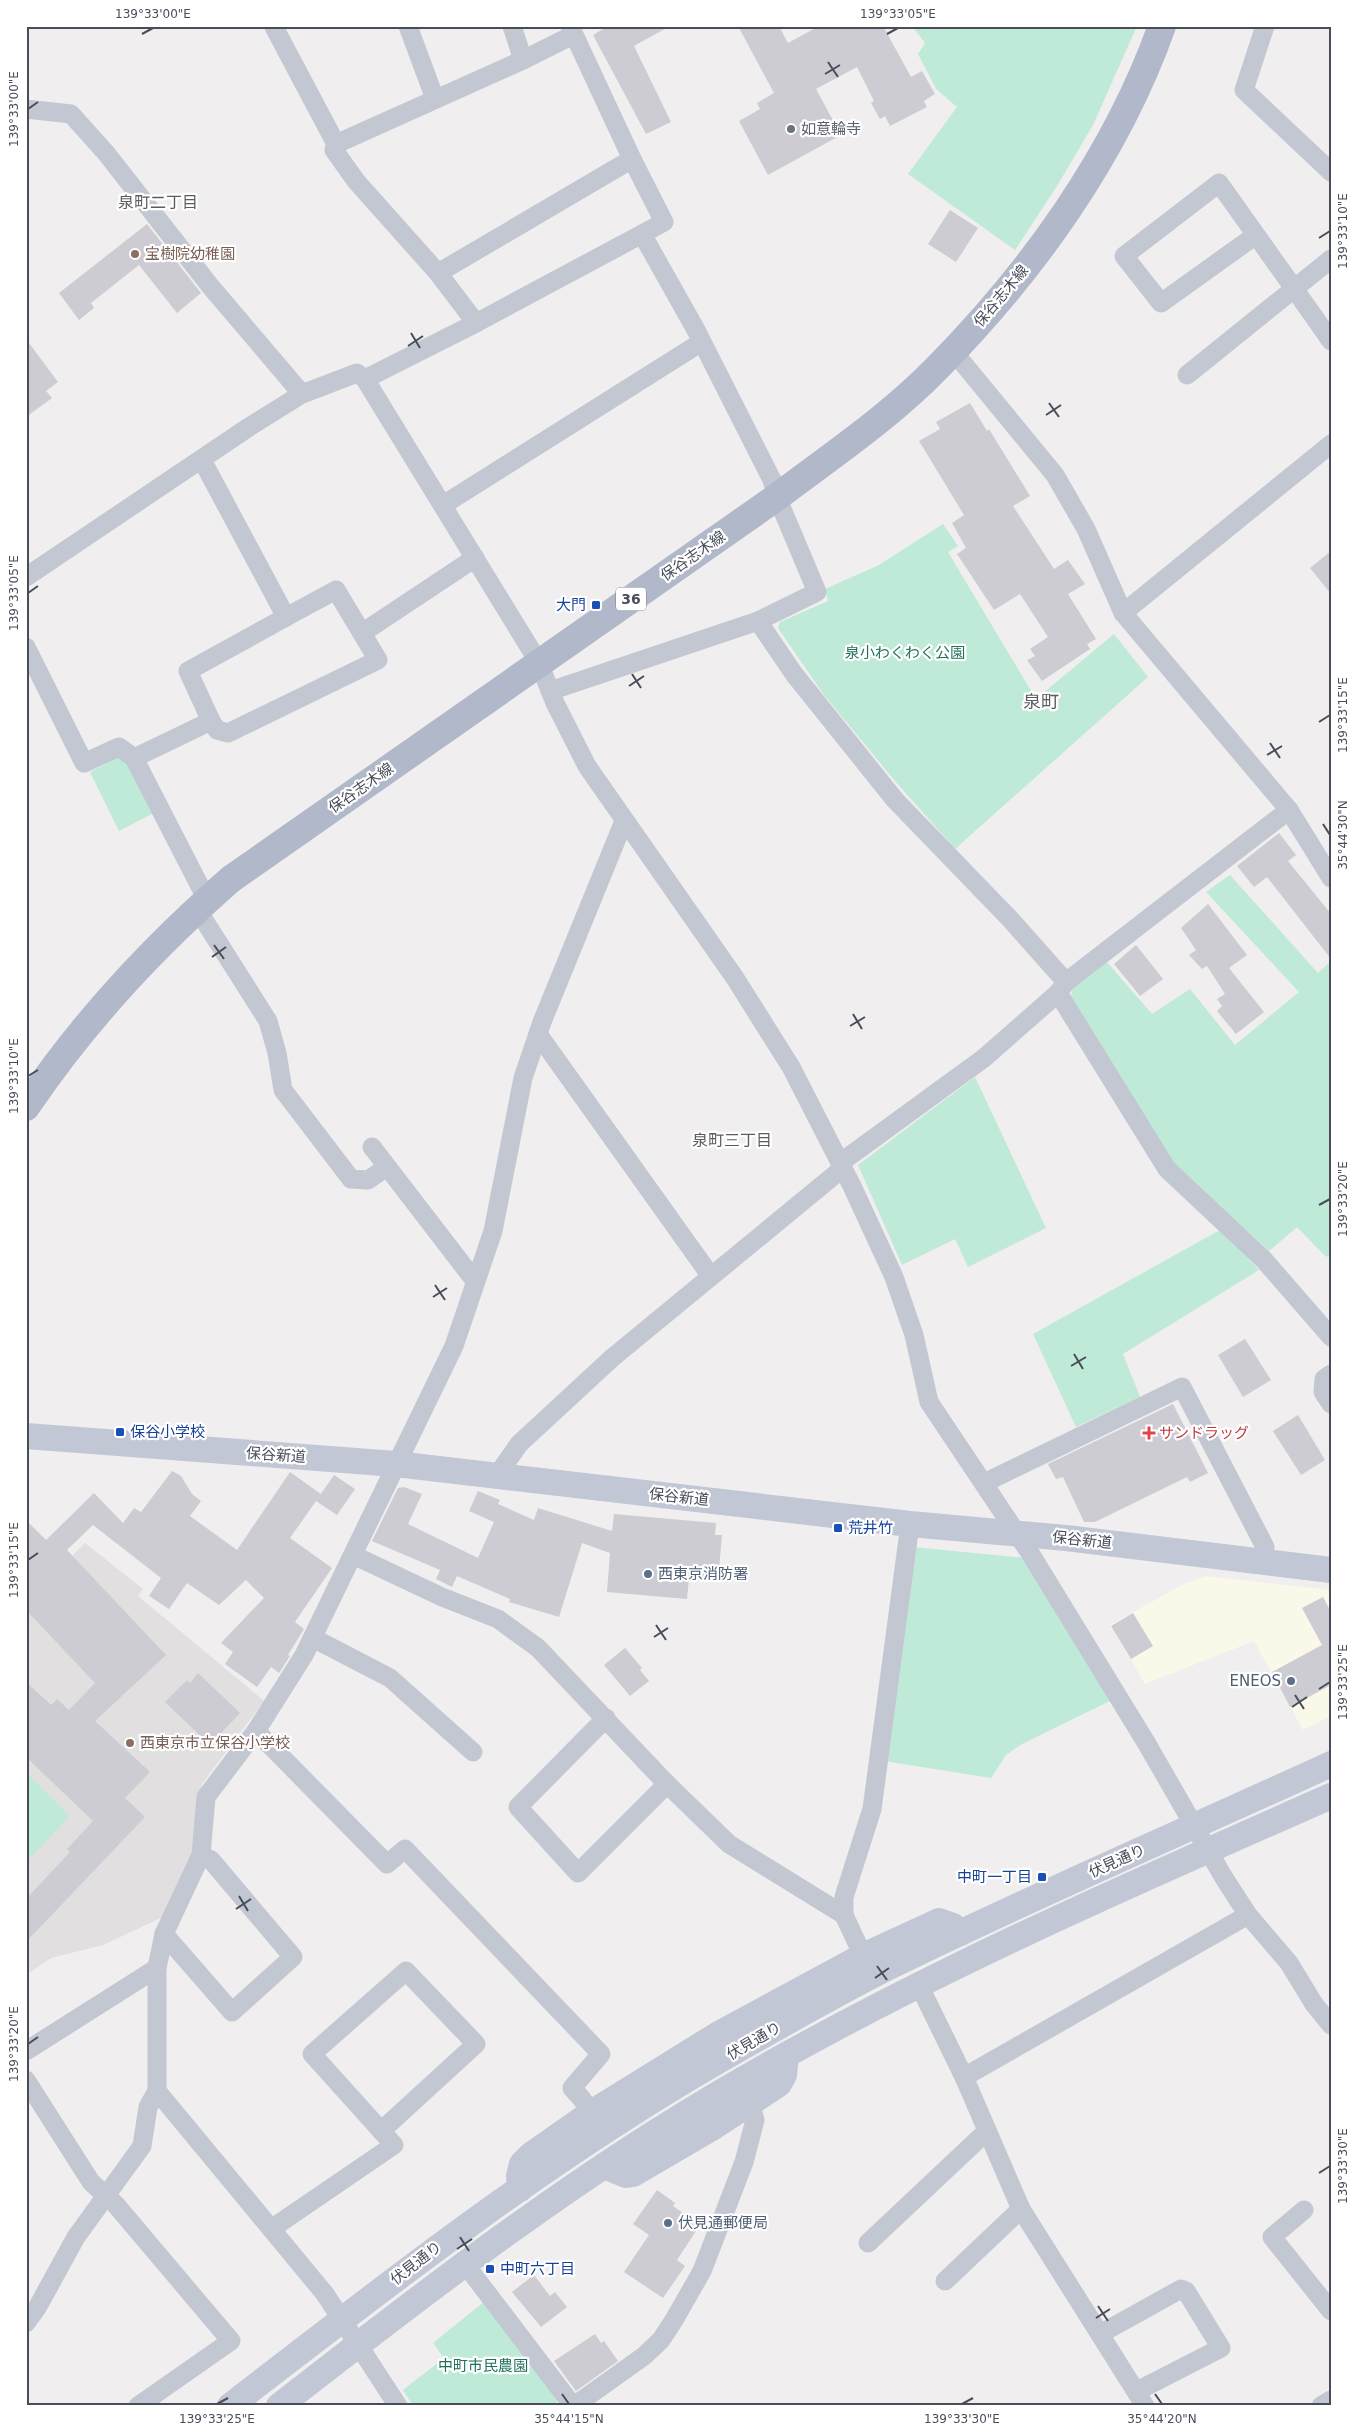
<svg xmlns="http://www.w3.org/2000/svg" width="1357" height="2432" font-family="'DejaVu Sans','Noto Sans JP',sans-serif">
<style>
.commercial{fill:#faf8e8}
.education{fill:#e1dfdf}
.green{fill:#c0ead8}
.building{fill:#ccccd2}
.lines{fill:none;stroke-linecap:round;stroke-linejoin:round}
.street{stroke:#c2c7d1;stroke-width:19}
.secondary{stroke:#c2c7d5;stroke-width:26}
.primary{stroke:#b0b8ca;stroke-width:28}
.ticks{fill:none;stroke:#484d59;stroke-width:2}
.worship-dot{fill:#6b7280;stroke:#fff;stroke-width:2}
.education-dot{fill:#8d6e63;stroke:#fff;stroke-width:2}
.transit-dot{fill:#1a4fb4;stroke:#fff;stroke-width:2}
.health-dot{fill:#e0444e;stroke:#fff;stroke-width:2}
.service-dot{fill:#5c6f8a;stroke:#fff;stroke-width:2}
.labels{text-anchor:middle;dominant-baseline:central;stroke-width:4.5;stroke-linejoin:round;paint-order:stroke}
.shield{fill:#fff;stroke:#7f828b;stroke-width:1}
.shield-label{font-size:14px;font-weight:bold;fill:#484d59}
.worship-label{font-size:15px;fill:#5b616d;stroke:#fff;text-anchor:start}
.education-label{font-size:15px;fill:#785e54;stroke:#fff;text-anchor:start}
.street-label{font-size:15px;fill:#484d59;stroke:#fff}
.transit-label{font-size:15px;fill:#164399;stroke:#fff;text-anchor:start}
.park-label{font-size:15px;fill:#20735a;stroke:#fff}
.health-label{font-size:15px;fill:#be3a42;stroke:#fff;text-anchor:start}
.service-label{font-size:15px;fill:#4e5e75;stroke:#fff;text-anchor:start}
.neighbourhood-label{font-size:16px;fill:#5b5d62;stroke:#fff}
.quarter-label{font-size:18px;fill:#5b5d62;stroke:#fff}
.neatline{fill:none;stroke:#484d59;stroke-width:2}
.ticks-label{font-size:12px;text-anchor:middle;fill:#484d59}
</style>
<rect width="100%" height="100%" fill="#f0eeee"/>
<path class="commercial" d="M1205 1576 1331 1590V1716L1303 1730 1254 1641 1145 1684 1110 1625 1182 1585Z"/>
<path class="education" d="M85 1543 143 1589 138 1596 264 1701 202 1784 196 1851 163 1917 103 1945 51 1958 26 1975V1602Z"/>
<g class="green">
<path d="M912 26H1137L1093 125 1057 186 1015 250 908 174 957 107 936 89 918 54 925 43Z"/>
<path d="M943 524 958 546 948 552 1036 699 1114 634 1148 677 955 849 895 781 824 695 778 628 780 622 828 601 825 589 879 565Z"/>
<path d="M117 758 127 763 152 814 119 831 90 772Z"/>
<path d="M1230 875 1318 973 1331 961V1254L1326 1257 1297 1227 1269 1251 1171 1162 1070 1000 1073 986 1106 961 1152 1014 1190 989 1235 1045 1299 992 1206 892Z"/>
<path d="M975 1077 1046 1228 968 1267 955 1239 902 1265 858 1165Z"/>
<path d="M1220 1230 1259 1270 1123 1354 1140 1397 1076 1427 1033 1334Z"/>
<path d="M913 1547 1026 1558 1112 1700 1022 1744 1006 1755 991 1778 884 1761Z"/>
<path d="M26 1773 70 1816 26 1862Z"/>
<path d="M485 2301 557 2400 556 2406H413L403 2390 444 2358 433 2343Z"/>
</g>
<g class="building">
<path d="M608 26H670L634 46 671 122 646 134 593 35Z"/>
<path d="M738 26H779L788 43 819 26H883L911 77 922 71 935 94 924 101 927 107 890 126 885 116 880 119 871 103 874 101 857 67 816 89 841 135 768 175 739 121 760 109 757 103 774 93Z"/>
<path d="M950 210 978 228 956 262 928 244Z"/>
<path d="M147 224 201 293 177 313 139 265 91 303 94 308 79 320 59 293Z"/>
<path d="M26 339 58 382 46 391 52 398 26 417Z"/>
<path d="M970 403 987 431 989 429 1030 496 1013 506 1054 569 1068 560 1085 584 1068 594 1096 639 1087 644 1090 649 1042 681 1027 660 1035 656 1030 649 1048 637 1020 594 994 610 957 554 966 548 952 523 964 515 919 441 940 429 936 422Z"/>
<path d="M1331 551V594L1310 568Z"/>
<path d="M1279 833 1296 855 1288 861 1331 914V959L1267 877 1254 887 1237 866Z"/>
<path d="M1208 904 1247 955 1229 968 1264 1012 1236 1034 1217 1011 1222 1006 1217 999 1225 994 1207 966 1202 969 1189 955 1196 950 1181 928Z"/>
<path d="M1136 945 1163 979 1140 996 1114 964Z"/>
<path d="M1245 1339 1271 1380 1243 1397 1218 1355Z"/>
<path d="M1173 1404 1208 1473 1190 1482 1187 1477 1095 1522H1084L1063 1477 1056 1479 1048 1464Z"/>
<path d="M1298 1415 1325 1460 1301 1475 1273 1431Z"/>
<path d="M172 1471 181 1476 192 1494 201 1501 190 1516 237 1550 290 1472 321 1494 290 1538 332 1568 295 1622 304 1629 288 1655 290 1656 279 1673 271 1667 257 1687 225 1664 233 1652 221 1643 264 1598 246 1580 219 1605 187 1583 169 1609 149 1596 161 1578 93 1525 67 1550 166 1655 95 1721 150 1772 125 1798 145 1817 26 1942V1899L70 1852 67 1849 93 1821 26 1757V1682L51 1705 57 1699 69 1710 95 1683 26 1610V1520L46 1540 94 1493 123 1523 134 1508 141 1512Z"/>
<path d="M334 1475 355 1489 337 1515 316 1501Z"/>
<path d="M404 1487 422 1494 408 1524 478 1558 494 1522 469 1511 478 1491 500 1500 498 1504 534 1520 538 1508 612 1531 614 1514 716 1523 715 1535H722L718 1581 689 1578 687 1599 607 1592 610 1553 582 1543 559 1617 509 1602 510 1599 457 1576 452 1587 436 1579 440 1570 372 1541 398 1488Z"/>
<path d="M1323 1597 1331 1612V1685L1290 1707 1272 1672 1322 1645 1302 1608Z"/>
<path d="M1133 1613 1153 1646 1131 1659 1111 1626Z"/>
<path d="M625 1648 642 1668 640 1670 649 1681 630 1696 604 1665Z"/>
<path d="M198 1673 240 1713 210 1745 165 1702 187 1680 190 1683Z"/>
<path d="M657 2190 675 2203 673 2206 700 2225 677 2260 685 2266 663 2298 624 2272 649 2235 633 2224Z"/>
<path d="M534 2275 550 2296 555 2292 567 2307 541 2327 512 2292Z"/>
<path d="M595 2334 601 2343 604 2341 618 2361 576 2391 554 2361Z"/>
</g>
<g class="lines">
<g class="street">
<path d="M276 26 274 27 336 144"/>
<path d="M408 26 435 99"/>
<path d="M512 26 523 60 573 35"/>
<path d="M570 26 632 159 664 222 642 234 696 330 772 480 777 497 817 592 758 621 794 674 895 800 1011 920 1066 982"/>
<path d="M1265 26 1244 90 1331 172"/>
<path d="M26 109 71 114 106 153 211 287 302 394"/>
<path d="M1256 235 1161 303 1124 256 1219 183C1256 235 1294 288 1331 341"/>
<path d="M438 273 632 159"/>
<path d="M476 323 642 234"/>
<path d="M953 351 1055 475 1086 529 1123 613 1289 810 1331 878"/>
<path d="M1187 375 1331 259"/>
<path d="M365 379 476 323 438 273 356 181 334 150 336 144 523 60"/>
<path d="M443 505 700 343"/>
<path d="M26 577 249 427 302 394 357 373 365 379 539 663 555 703 587 766 735 978 791 1067 852 1186 894 1277 914 1335 929 1402 1030 1553 1147 1744 1224 1878 1248 1915 1289 1963 1314 2004 1331 2025"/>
<path d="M1123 613 1331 444"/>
<path d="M362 633 475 558"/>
<path d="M26 647 84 763 119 747 134 758 207 900"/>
<path d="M550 691 758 621"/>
<path d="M211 721 188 671 286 617"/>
<path d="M134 758 211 721 217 730 228 733 378 660 336 590 286 617 202 460"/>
<path d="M1289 810 1066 982 1058 993 1167 1169 1264 1260 1331 1337"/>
<path d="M197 909 268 1021 277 1053 283 1090 351 1179 368 1180 387 1167"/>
<path d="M538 1034 710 1275"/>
<path d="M372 1147 475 1281"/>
<path d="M840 1163 984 1058 1058 993"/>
<path d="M1331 1374 1324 1379 1323 1392 1331 1404"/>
<path d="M496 1477 519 1444 612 1358 843 1168"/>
<path d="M984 1483 1182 1387 1265 1547 1263 1561"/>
<path d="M353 1555 442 1597 498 1619 538 1648 667 1784 729 1844 844 1915"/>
<path d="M313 1638 390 1678 473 1752"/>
<path d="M606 1718 518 1807 578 1873 667 1784"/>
<path d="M256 1731 387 1864 405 1849 601 2054 572 2088 582 2099 591 2113"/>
<path d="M164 1934 232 2012 293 1957 211 1860 201 1855"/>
<path d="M863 1956 844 1915V1897L872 1809 910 1524"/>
<path d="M919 1985 964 2077 1021 2209 1145 2406"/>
<path d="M26 2051 157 1968"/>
<path d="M964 2077 1248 1915"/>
<path d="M26 2080 91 2182 116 2205 231 2341 138 2406"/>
<path d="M157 2091 325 2294 398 2406"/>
<path d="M1304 2210 1272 2237 1331 2311"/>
<path d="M271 2229 394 2145 312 2054 406 1971 476 2044 381 2131"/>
<path d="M868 2243 987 2131"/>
<path d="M465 2264 573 2406"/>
<path d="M945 2281 1021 2209"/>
<path d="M26 2323 37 2308 76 2237 142 2146 148 2107 157 2091V1968L164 1934 201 1855 206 1797 256 1731 304 1655 454 1346 493 1231 523 1078 542 1022 624 821"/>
<path d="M1100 2334 1181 2289 1186 2291 1221 2348 1137 2391"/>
<path d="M574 2406 644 2356 661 2340 674 2320 702 2271 744 2162 755 2120 750 2104"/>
<path d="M1321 2406 1331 2400"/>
</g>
<g class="secondary">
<path d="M26 1436 396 1464 910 1524 1066 1538 1331 1570"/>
<path d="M604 2166 626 2175 633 2174 715 2126 779 2084 784 2075 786 2056"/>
<path d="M520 2189 519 2176 522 2164 531 2155 591 2113 717 2035 863 1956 939 1921 953 1926 960 1933"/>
<path d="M230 2406C388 2284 545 2161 718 2061 774 2029 830 1997 887 1968 1033 1896 1183 1832 1331 1764"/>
<path d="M279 2406C401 2311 525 2215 656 2132 869 1997 1101 1898 1331 1796"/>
</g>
<path class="primary" d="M26 1107C84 1021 153 947 231 879L777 497C831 456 888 418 936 369 1032 272 1116 155 1162 26"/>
</g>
<path class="ticks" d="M142 34 153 28M887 34 898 28M828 62 838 77M825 74 840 65M28 109 38 102M1319 238 1330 231M411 333 420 348M408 346 423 336M1049 403 1059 417M1046 415 1061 405M28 593 38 586M632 674 641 688M629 686 644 676M1319 722 1330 715M1270 743 1280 758M1267 755 1282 746M1323 824 1330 835M214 945 224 959M212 957 226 947M853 1014 862 1029M850 1026 865 1017M28 1076 38 1070M1319 1205 1330 1199M435 1285 445 1300M433 1297 447 1288M1074 1354 1083 1369M1071 1366 1086 1357M28 1560 38 1553M656 1625 666 1640M654 1637 668 1628M1319 1689 1330 1682M1295 1695 1304 1709M1292 1707 1307 1697M239 1896 248 1911M236 1909 251 1899M877 1966 887 1980M875 1978 889 1968M28 2044 38 2037M1319 2173 1330 2166M460 2237 469 2251M457 2249 472 2239M1098 2306 1108 2321M1096 2318 1110 2309M562 2394 569 2404M1155 2394 1162 2404M217 2404 228 2398M962 2404 973 2398"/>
<circle class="worship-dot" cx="791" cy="129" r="5"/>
<g class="education-dot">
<circle cx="135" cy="254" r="5"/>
<circle cx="130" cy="1743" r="5"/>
</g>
<g class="transit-dot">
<rect x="591" y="600" width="10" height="10" rx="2.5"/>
<rect x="115" y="1427" width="10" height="10" rx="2.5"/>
<rect x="833" y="1523" width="10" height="10" rx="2.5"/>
<rect x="1037" y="1872" width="10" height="10" rx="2.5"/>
<rect x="485" y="2264" width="10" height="10" rx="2.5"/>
</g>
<path class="health-dot" d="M1146.5 1425.5h5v5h5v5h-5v5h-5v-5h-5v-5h5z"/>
<g class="service-dot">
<circle cx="648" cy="1574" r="5"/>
<circle cx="1291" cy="1681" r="5"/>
<circle cx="668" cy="2223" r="5"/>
</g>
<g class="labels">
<rect class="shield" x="616" y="587.5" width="30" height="23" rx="4"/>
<g class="shield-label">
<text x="631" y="599">36</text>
</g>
<g class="worship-label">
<text x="801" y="129">如意輪寺</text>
</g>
<g class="education-label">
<text x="145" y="254">宝樹院幼稚園</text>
<text x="140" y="1743">西東京市立保谷小学校</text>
</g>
<g class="street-label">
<text transform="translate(1001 296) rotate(-50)">保谷志木線</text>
<text transform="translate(693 556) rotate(-35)">保谷志木線</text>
<text transform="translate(361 788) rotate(-35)">保谷志木線</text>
<text transform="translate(276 1455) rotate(4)">保谷新道</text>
<text transform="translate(679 1497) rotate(6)">保谷新道</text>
<text transform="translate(1082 1540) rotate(6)">保谷新道</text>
<text transform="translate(1117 1861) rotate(-24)">伏見通り</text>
<text transform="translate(754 2041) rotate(-30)">伏見通り</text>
<text transform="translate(416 2263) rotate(-38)">伏見通り</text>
</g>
<g class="transit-label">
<text x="586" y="605" text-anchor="end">大門</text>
<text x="130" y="1432">保谷小学校</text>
<text x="848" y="1528">荒井竹</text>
<text x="1032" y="1877" text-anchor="end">中町一丁目</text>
<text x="500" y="2269">中町六丁目</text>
</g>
<g class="park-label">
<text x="905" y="653">泉小わくわく公園</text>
<text x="483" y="2366">中町市民農園</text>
</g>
<g class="health-label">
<text x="1159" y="1433">サンドラッグ</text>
</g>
<g class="service-label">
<text x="658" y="1574">西東京消防署</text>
<text x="1281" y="1681" text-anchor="end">ENEOS</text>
<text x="678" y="2223">伏見通郵便局</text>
</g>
<g class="neighbourhood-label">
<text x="158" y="202">泉町二丁目</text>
<text x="732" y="1140">泉町三丁目</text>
</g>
<g class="quarter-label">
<text x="1041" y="701">泉町</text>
</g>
</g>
<rect width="1357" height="2432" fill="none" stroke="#ffffff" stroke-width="55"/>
<rect x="28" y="28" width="1302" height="2376" class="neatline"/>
<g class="ticks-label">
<text x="153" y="18">139°33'00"E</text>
<text x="898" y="18">139°33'05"E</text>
<text transform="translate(14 109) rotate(-90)" y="4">139°33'00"E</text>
<text transform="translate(1343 231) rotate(-90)" y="4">139°33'10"E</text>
<text transform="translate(14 593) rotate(-90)" y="4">139°33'05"E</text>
<text transform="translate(1343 715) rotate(-90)" y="4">139°33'15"E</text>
<text transform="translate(1343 835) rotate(-90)" y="4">35°44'30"N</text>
<text transform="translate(14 1076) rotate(-90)" y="4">139°33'10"E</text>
<text transform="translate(1343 1199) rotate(-90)" y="4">139°33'20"E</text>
<text transform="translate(14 1560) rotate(-90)" y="4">139°33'15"E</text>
<text transform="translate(1343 1682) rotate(-90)" y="4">139°33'25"E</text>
<text transform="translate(14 2044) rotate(-90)" y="4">139°33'20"E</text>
<text transform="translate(1343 2166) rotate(-90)" y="4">139°33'30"E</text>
<text x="217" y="2423">139°33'25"E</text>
<text x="569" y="2423">35°44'15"N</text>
<text x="962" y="2423">139°33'30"E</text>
<text x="1162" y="2423">35°44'20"N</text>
</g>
</svg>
